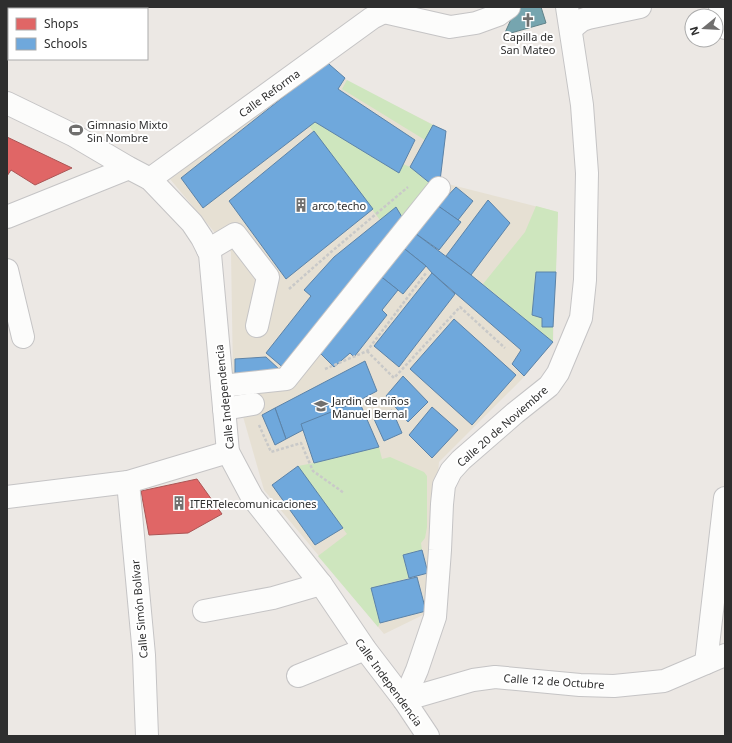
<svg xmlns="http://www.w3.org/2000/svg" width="732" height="743" font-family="'Noto Sans',sans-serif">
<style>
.education{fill:#e6e0d3}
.green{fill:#cee6be}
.shops{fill:#e06666;stroke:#ab5555}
.schools{fill:#6fa8dc;stroke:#5c83a8}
.public{fill:#76a5af;stroke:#608188}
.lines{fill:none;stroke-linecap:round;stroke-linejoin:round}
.minor-casing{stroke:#c5c4c5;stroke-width:24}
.path{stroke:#c9c9c8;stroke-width:2.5;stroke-dasharray:3 2;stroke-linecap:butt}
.minor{stroke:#fcfcfb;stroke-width:22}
.labels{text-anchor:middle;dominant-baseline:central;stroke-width:4;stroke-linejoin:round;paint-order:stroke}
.poi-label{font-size:11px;fill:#2e2e2e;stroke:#fff;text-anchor:start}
.street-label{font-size:11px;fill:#2e2e2e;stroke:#fff}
</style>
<rect width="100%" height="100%" fill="#ece8e4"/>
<path class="education" d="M322 58 350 83 446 131 440 182 558 212 553 342 523 378 439 462 425 614 384 634 264 490 240 406 241 396 233 377 231 252 170 179Z"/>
<g class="green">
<path d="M347 80 433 125 425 140 342 89Z"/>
<path d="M315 122 399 173 403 164 410 167 436 188 407 224 396 207 380 220 309 126Z"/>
<path d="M536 206 558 212 556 272 536 273 532 315 542 318V327H553V342L483 284 525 232Z"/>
<path d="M379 447 382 459 390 457 424 472 427 476V527L425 538 421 543 422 550 403 555 409 578 371 588 380 623 378 627 318 556 347 534 298 466 314 463Z"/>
</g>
<g class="shops">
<path d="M7 137 72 168 35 185 11 170 7 176Z"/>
<path d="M197 479 222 514 188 533 149 535 141 491Z"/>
</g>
<g class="schools">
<path d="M322 58 345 78 338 89 415 140 399 173 315 122 203 208 181 178 301 83 297 77Z"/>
<path d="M433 125 446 131 440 181 436 188 410 167Z"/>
<path d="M314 131 373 209 286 279 229 201Z"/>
<path d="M456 187 473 201 458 220 438 206Z"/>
<path d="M488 200 510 223 471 275 446 256Z"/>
<path d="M434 203 461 222 439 250 412 231Z"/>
<path d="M396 207 405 222 286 370 266 353 311 296 304 290 334 257Z"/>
<path d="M412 231 471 275 553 342 524 376 512 364 521 350 432 273 426 266 401 246Z"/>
<path d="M401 246 426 266 403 294 379 275Z"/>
<path d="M536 272H556L553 327H542V318L532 315Z"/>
<path d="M432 273 455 294 399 367 374 346Z"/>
<path d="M379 275 398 290 382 310 387 315 354 357 350 353 334 367 317 350Z"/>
<path d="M454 319 516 375 472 425 410 369Z"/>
<path d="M266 357 280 370 235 374V359Z"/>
<path d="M365 361 377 391 286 439 275 408Z"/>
<path d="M403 376 428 402 408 422 386 396Z"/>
<path d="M359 401 379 447 314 463 301 424Z"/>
<path d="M432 407 458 430 432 458 409 435Z"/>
<path d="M275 408 286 439 275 445 262 415Z"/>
<path d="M392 410 402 433 384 441 374 419Z"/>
<path d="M298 466 343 528 315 545 272 485Z"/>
<path d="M422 550 428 573 409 578 403 555Z"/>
<path d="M417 577 426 611 380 623 371 588Z"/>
</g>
<path class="public" d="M519 7H541L546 23 504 35 512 17Z"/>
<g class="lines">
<defs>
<g id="minor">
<path d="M720 7 725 28"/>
<path d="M24 9 32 7"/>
<path d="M384 12 450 27 476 23 498 15 509 7"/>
<path d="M7 14 9 13"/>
<path d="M571 29 582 20 588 18 640 7"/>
<path d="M7 103 73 135 129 168 150 179 192 223 202 238 210 254 228 452 252 497 321 584 365 649 404 700 428 736"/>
<path d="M150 179 372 18 384 12 389 7"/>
<path d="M7 217 129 168"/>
<path d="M208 250 235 234 268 277 257 326"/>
<path d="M7 270 23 337"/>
<path d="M222 386 286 379 439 188"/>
<path d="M224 409 253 404"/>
<path d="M128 482 144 655 147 736"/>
<path d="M7 497 128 482 228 452"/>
<path d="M204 611 273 598 321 584"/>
<path d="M706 663 725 498"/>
<path d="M298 676 365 649"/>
<path d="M404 700 417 670 435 617 440 550 442 504 444 485 451 471 461 460 515 413 549 386 558 373 581 318 585 280 587 173 582 105 567 7"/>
<path d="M404 700 473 680 495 677 580 685 614 686 664 681 725 655"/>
</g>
</defs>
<use href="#minor" class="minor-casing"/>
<g class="path">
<path d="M289 289 331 252 408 187"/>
<path d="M367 351 394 378 460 307 505 348"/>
<path d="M325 369 367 351 426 273"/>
<path d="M259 425 271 452 301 443 313 471 344 493"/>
</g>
<use href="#minor" class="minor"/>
</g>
<defs>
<symbol id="church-bare" viewBox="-9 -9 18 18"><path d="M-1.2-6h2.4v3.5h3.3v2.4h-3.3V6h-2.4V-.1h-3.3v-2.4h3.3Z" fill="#706f6e" stroke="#fff" stroke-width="2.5" paint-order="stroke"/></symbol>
<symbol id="stadium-bare" viewBox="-9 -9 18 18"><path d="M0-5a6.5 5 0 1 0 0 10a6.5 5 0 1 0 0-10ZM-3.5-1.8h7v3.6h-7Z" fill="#706f6e" stroke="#fff" stroke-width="2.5" paint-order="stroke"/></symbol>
<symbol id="building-bare" viewBox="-9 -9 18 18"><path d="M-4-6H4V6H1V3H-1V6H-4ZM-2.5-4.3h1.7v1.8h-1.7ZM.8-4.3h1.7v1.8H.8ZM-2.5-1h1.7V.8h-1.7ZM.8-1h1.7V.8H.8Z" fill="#706f6e" stroke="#fff" stroke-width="2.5" paint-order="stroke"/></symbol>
<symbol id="school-bare" viewBox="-9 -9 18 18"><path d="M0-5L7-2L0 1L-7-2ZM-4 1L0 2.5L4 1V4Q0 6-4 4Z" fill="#706f6e" stroke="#fff" stroke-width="2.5" paint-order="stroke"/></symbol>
</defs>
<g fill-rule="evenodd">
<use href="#church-bare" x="518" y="10" width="20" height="20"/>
<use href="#stadium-bare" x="66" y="120" width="20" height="20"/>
<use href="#building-bare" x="291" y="195" width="20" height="20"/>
<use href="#school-bare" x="311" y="396" width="20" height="20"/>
<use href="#building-bare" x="169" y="493" width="20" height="20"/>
</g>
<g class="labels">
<g class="poi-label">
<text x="528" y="36" text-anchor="middle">Capilla de<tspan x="528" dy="13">San Mateo</tspan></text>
<text x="87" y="124">Gimnasio Mixto<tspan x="87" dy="13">Sin Nombre</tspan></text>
<text x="312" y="205">arco techo</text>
<text x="332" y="400">Jardin de niños<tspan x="332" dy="13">Manuel Bernal</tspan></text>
<text x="190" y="503">ITERTelecomunicaciones</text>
</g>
<g class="street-label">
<text transform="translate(269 93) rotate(-36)">Calle Reforma</text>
<text transform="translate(224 397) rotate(-96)">Calle Independencia</text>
<text transform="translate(502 426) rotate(-41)">Calle 20 de Noviembre</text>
<text transform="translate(139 609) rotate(-95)">Calle Simón Bolívar</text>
<text transform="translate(554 681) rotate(4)">Calle 12 de Octubre</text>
<text transform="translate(389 682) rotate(54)">Calle Independencia</text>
</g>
</g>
<rect width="732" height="743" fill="none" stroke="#2e2e2e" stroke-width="16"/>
<rect x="8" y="8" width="140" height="52" fill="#ffffff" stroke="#ababab"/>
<rect x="16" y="18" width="20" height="12" fill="#e06666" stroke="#ababab"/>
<text x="44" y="28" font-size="12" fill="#2e2e2e">Shops</text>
<rect x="16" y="38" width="20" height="12" fill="#6fa8dc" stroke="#ababab"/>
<text x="44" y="48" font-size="12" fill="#2e2e2e">Schools</text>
<g transform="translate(704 28) rotate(252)"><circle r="19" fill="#ffffff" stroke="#ababab"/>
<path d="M0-3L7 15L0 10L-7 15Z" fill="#706f6e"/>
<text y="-6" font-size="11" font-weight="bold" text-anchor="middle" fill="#2e2e2e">N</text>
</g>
</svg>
